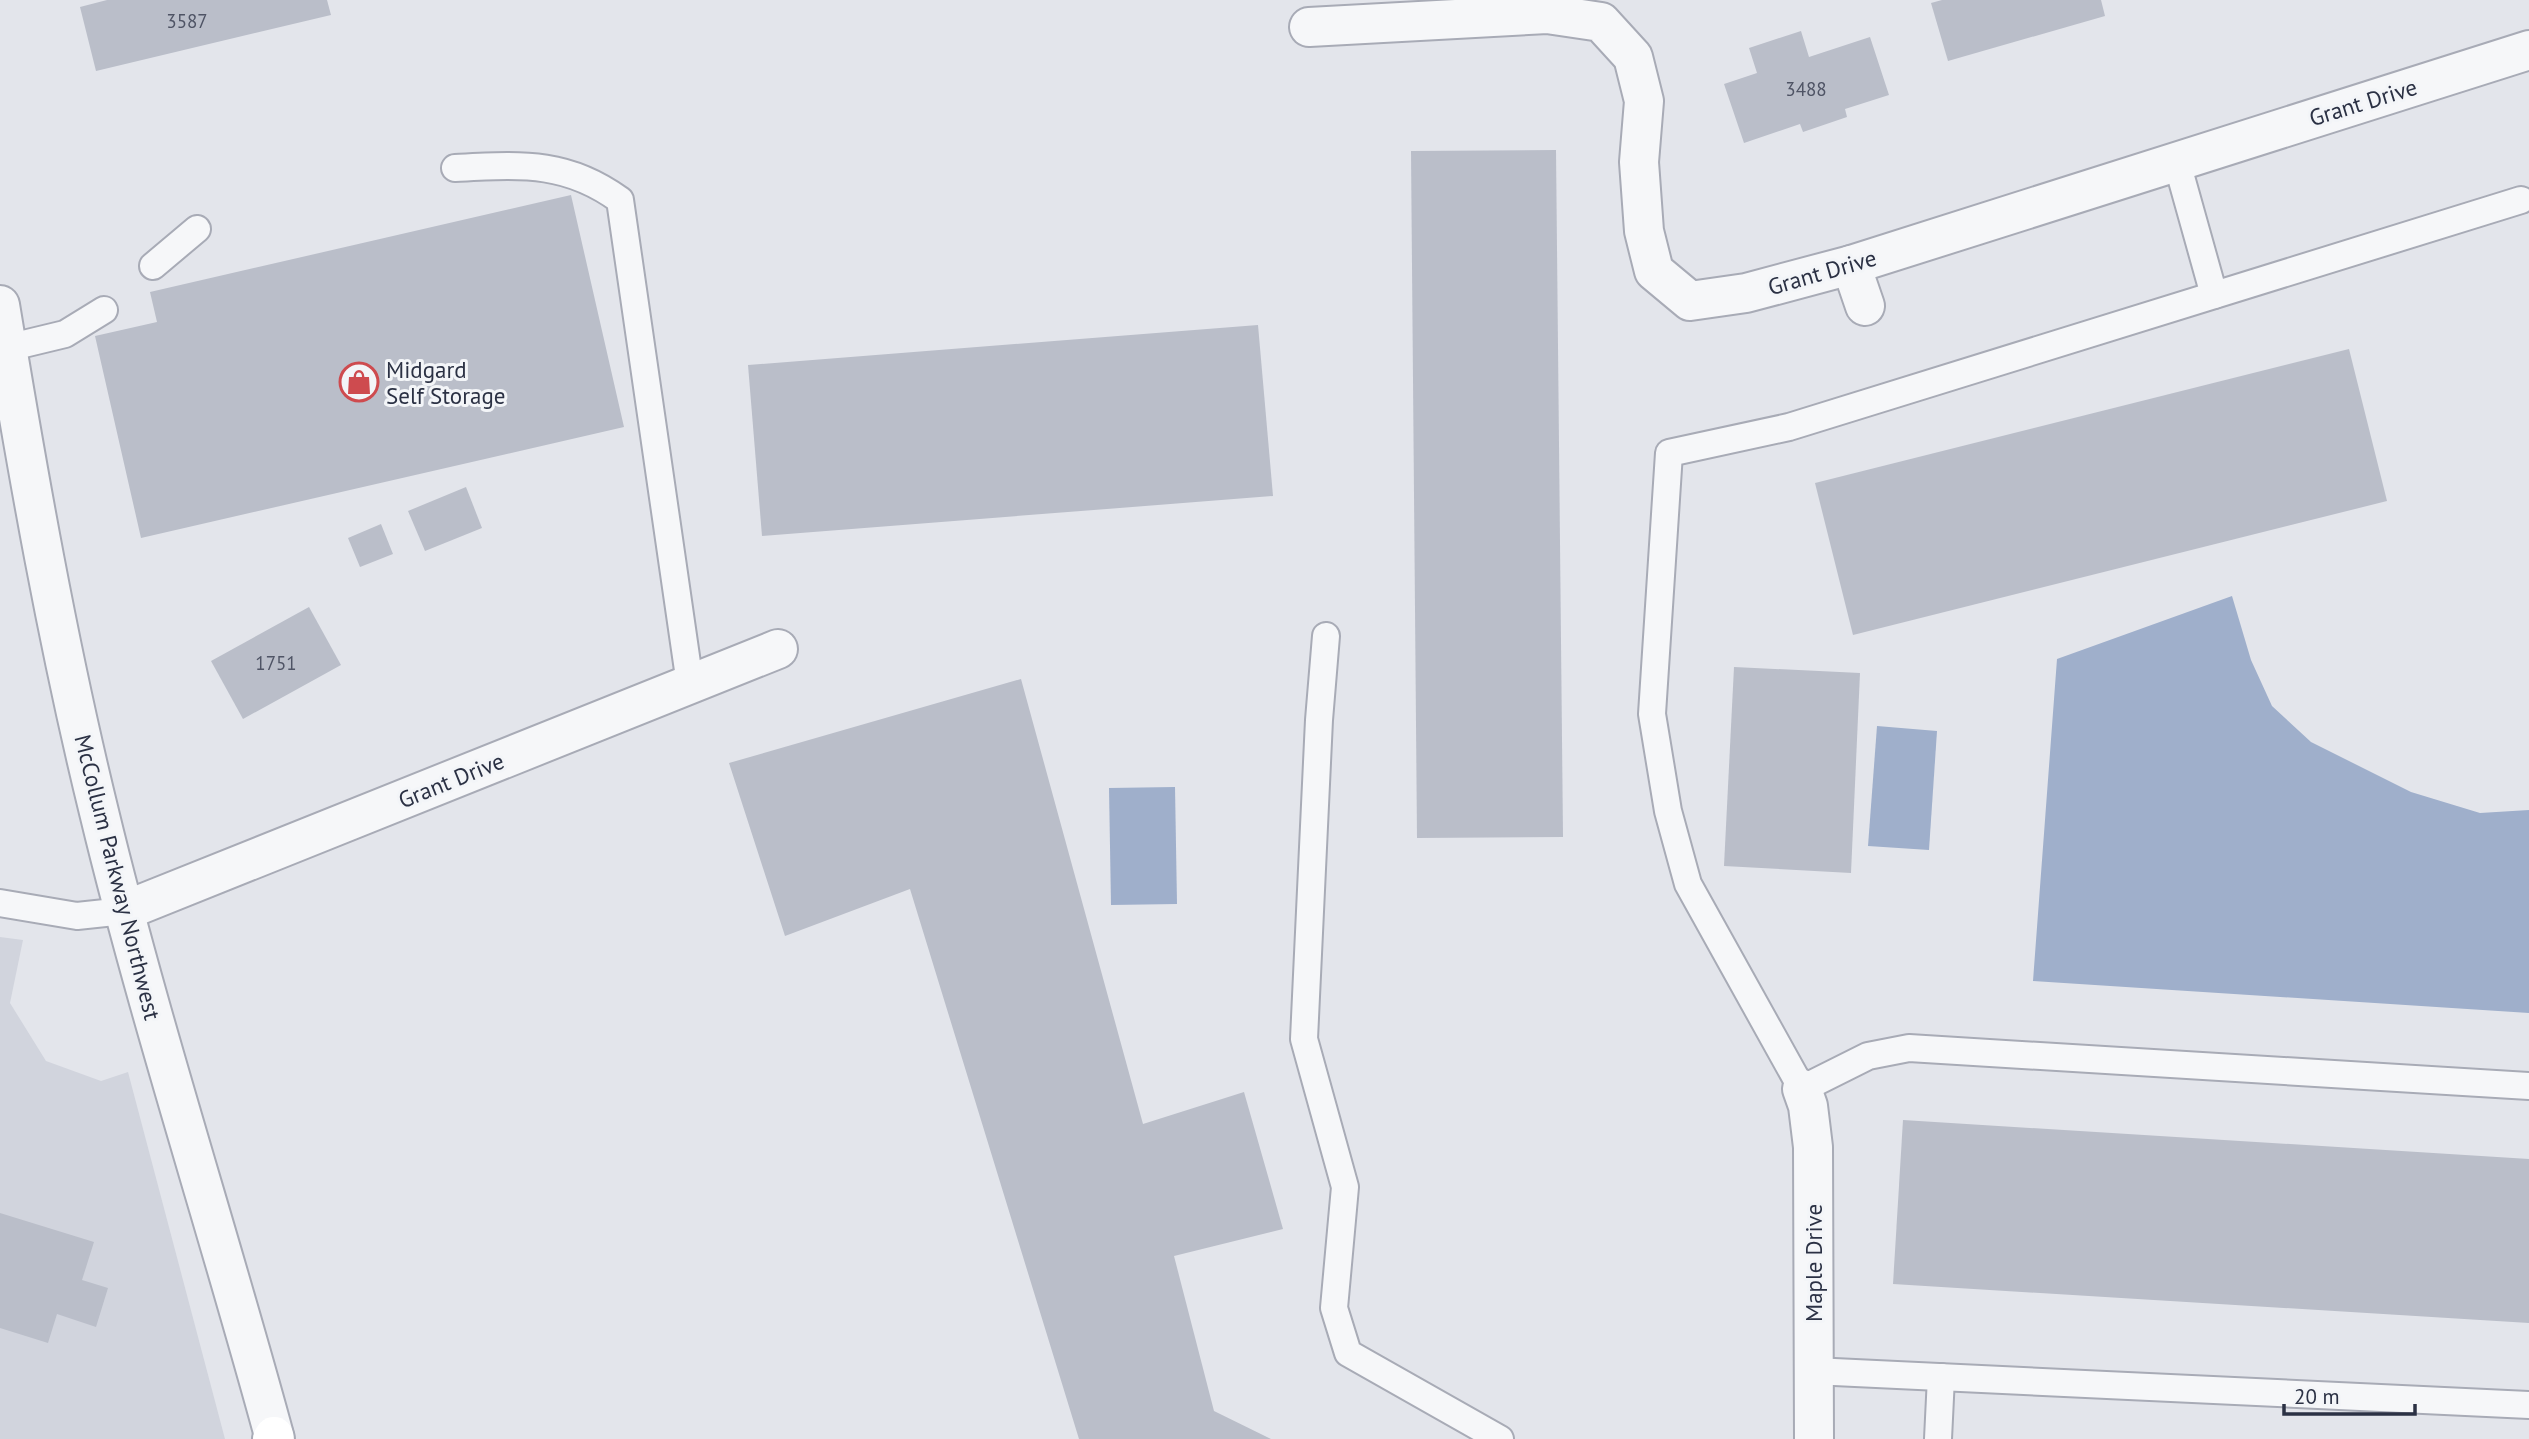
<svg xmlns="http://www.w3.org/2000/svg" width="2529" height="1439" font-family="'PT Sans',sans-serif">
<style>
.built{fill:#d1d4dd}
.water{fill:#9fafcb}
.building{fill:#babec9}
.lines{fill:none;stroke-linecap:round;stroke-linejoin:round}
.service-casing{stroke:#a8abb6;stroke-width:30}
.minor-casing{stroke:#a8abb6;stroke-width:42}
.tertiary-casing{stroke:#a8abb6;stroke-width:42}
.secondary-casing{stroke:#a8abb6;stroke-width:42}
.service{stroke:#f6f7f9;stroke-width:26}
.minor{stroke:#f6f7f9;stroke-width:38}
.tertiary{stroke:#f6f7f9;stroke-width:38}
.secondary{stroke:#fff;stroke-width:38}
.labels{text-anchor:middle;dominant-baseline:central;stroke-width:6;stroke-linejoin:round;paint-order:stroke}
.number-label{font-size:19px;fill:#4f5465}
.street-label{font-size:23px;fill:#2b3144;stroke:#f3f5f8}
.poi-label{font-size:23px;fill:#2b3144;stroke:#f3f5f8;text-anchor:start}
</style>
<rect width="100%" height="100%" fill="#e3e5eb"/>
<path class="built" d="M0 937 23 940 10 1003 46 1061 101 1081 128 1072 225 1439H0Z"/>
<g class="water">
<path d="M2232 596 2251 660 2272 706 2311 742 2411 792 2480 813 2529 810V1013L2033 981 2057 659Z"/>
<path d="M1877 726 1937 731 1929 850 1868 846Z"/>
<path d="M1175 787 1177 904 1111 905 1109 788Z"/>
</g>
<g class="building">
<path d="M107 0H327L331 15 96 71 80 7Z"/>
<path d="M1942 0H2101L2105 16 1948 61 1931 3Z"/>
<path d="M1801 31 1809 57 1870 37 1889 95 1845 109 1847 117 1803 132 1800 124 1744 143 1724 84 1757 73 1749 48Z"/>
<path d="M1556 150 1563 837 1417 838 1411 151Z"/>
<path d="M571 195 624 427 141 538 95 336 157 322 150 292Z"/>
<path d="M1258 325 1273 496 762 536 748 365Z"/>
<path d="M2349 349 2387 501 1853 635 1815 483Z"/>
<path d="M466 487 482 528 425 551 408 511Z"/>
<path d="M381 524 393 554 360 567 348 538Z"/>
<path d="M309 607 341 665 243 719 211 661Z"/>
<path d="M1734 667 1860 673 1851 873 1724 866Z"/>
<path d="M1021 679 1143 1124 1244 1092 1283 1229 1174 1256 1214 1411 1271 1439H1079L910 889 785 936 729 763Z"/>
<path d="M1903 1120 2529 1159V1323L1893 1284Z"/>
<path d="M0 1213 94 1242 82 1280 108 1288 96 1327 57 1314 48 1343 0 1328Z"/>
</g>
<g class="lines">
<defs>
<g id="service">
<path d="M2176 159 2214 295"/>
<path d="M455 168C519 165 565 160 620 200L690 684"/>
<path d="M2521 200 1789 427 1669 453 1652 714 1668 811 1688 884 1802 1089 1868 1056 1909 1048 2529 1086"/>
<path d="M153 266 197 229"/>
<path d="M7 348 65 334 104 310"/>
<path d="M1326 636 1319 720 1304 1039 1345 1187 1334 1308 1348 1353 1500 1439"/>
<path d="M0 903 77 916 124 911"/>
<path d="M1813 1371 2529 1405"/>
<path d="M1938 1439 1941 1377"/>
</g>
<g id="minor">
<path d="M1309 27 1547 14 1601 22 1633 57 1644 101 1639 162 1644 231 1654 271 1690 301 1746 293 1851 265 2529 50"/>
<path d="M1851 265 1865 306"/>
<path d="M124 911 778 649"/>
<path d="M1802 1089 1808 1106 1813 1147 1814 1439"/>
</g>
<path id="tertiary" d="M0 305C28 475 58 645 99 812 150 1023 218 1229 275 1439"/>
<path id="secondary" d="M272 1439 274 1436"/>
</defs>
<use href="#service" class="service-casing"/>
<use href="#minor" class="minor-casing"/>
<use href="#tertiary" class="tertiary-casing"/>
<use href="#secondary" class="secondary-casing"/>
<use href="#service" class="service"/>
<use href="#minor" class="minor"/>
<use href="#tertiary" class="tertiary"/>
<use href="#secondary" class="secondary"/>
</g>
<defs>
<symbol id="shop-ring" viewBox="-11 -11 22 22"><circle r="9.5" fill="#f3f5f8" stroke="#ce4b4f" stroke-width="1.5"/><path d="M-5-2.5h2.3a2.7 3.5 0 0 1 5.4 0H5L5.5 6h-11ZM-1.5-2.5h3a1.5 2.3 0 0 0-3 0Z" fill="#ce4b4f"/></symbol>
</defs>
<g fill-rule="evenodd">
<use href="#shop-ring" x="337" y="360" width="44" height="44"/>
</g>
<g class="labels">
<g class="number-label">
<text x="187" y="21">3587</text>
<text x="1806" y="89">3488</text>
<text x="276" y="663">1751</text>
</g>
<g class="street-label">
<text transform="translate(2363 102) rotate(-17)">Grant Drive</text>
<text transform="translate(1822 272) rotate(-16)">Grant Drive</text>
<text transform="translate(451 780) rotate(-22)">Grant Drive</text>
<text transform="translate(118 877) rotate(76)">McCollum Parkway Northwest</text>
<text transform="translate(1813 1263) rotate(-90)">Maple Drive</text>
</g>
<g class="poi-label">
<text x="386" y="369">Midgard<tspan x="386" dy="26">Self Storage</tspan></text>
</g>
</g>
<path d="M2284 1404v10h131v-10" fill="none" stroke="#2b3144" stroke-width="3.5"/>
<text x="2294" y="1404" font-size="21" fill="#2b3144" stroke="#f3f5f8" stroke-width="5" paint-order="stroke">20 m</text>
</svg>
